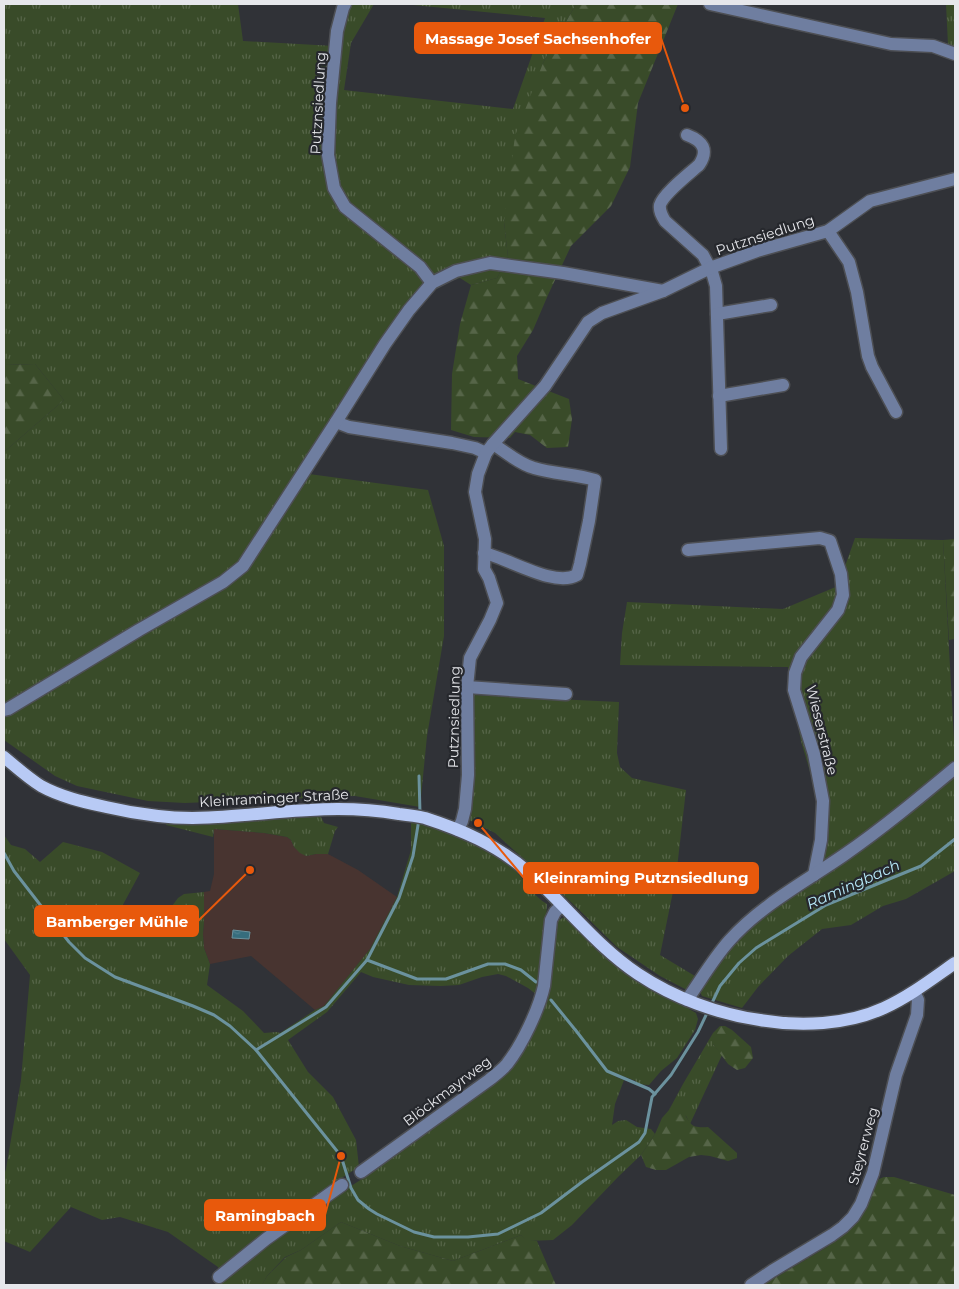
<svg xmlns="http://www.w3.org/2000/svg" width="959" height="1289" font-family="Montserrat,sans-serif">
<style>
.commercial{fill:#483430}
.grass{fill:url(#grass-tufts)}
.forest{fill:url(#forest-firs)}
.water{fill:url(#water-ripples);stroke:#6b929e}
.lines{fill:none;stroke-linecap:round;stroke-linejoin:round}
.stream{stroke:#6b929e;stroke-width:3}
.minor-casing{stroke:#4d4f54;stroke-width:15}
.major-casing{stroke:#4d4f54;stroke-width:15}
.minor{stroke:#6f7ea0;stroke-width:12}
.major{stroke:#b8caf5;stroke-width:12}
.labels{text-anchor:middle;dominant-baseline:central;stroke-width:4.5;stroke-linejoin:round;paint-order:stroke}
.street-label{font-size:14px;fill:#e6e7eb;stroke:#26282d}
.water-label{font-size:15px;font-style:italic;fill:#b6e8f8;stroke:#26282d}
.leader{fill:none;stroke:#e8590c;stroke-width:2}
.callout-dot{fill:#e8590c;stroke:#26282d;stroke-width:2}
.callout{fill:#e8590c;stroke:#e8590c;stroke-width:2}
.callout-label{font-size:15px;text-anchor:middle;font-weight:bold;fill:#fff}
</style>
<defs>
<pattern id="grass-tufts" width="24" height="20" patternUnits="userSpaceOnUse" patternTransform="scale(1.25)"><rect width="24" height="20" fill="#394b29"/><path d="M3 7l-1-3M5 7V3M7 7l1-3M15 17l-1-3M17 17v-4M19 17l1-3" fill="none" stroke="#566548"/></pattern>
<pattern id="forest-firs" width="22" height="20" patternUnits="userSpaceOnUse" patternTransform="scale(1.25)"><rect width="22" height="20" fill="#394b29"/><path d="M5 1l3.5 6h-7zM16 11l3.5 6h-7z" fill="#566548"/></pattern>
<pattern id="water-ripples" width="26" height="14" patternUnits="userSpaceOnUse" patternTransform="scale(1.25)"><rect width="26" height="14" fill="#366d7d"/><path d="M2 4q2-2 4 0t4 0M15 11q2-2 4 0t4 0" fill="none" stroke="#538290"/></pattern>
</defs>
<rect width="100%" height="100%" fill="#303237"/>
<path class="commercial" d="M214 829 264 833 287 837 291 840 294 847 306 856 316 854H328L358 870 397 897 370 949 324 1006 315 1010 251 956 210 964 204 948 203 934 204 922V892L210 891 214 874Z"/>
<g class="grass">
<path d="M4 4H238L243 41 334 46 345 4H374L351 43 344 90 513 109 545 18 403 4H576L543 63 504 222 508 257 497 278 471 285 460 278 433 287 407 315 309 474 428 490 444 546V636L427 736 420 807 355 796 185 803 148 801 77 786 55 776 4 740V452L64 400 35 364 4 365Z"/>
<path d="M946 4H955V47L948 45Z"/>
<path d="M855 538 943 540 954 739 955 740V871L906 899 883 906 851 925 822 929 788 956 758 987 742 1008 702 996 700 992 687 990 660 976 617 947 572 903 495 833 469 820 471 698 474 695 619 702 617 753 620 767 632 778 686 790 676 877 660 955 695 976 716 951 812 871 818 821 815 789 801 741 789 682 788 667 620 665 622 633 627 602 783 609 838 586Z"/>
<path d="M320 815 324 823 338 827 335 831 328 854H316L306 856 300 853 294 847 291 840 287 837 264 833 214 829 213 837 166 825V822Z"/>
<path d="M411 821C439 825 493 847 513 868 525 880 533 896 547 904L544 960 537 995 528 988 506 976 498 974 482 977 459 985 441 986 409 985 373 977 361 972 327 1012 288 1040 308 1072 333 1097 356 1140 359 1167 343 1177 339 1181 345 1190 365 1177 367 1173 524 1045 556 924 559 920 566 916 688 1006 689 1009 696 1013 698 1019 695 1030 677 1058 661 1071 649 1085 636 1084V1081L617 1074 616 1077 624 1080 615 1104 612 1125 618 1121 626 1120 637 1127 651 1129 655 1134 641 1155 619 1176 572 1225 553 1240 527 1241 521 1235 453 1261 400 1246 341 1222 301 1250 285 1257 267 1276 262 1285H222L218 1267 168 1232 120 1217 102 1220 71 1207 30 1252 4 1241V1175L6 1169 21 1080 30 975 4 939V835L11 845 25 849 40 862 63 842 102 852 140 873 119 912 130 928 146 923 169 910 178 898 184 894 204 892V922L203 934 204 948 210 964 207 985 243 1011 264 1033 277 1032 280 1033 315 1010 324 1006 370 949 397 897 411 850Z"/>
<path d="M713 1033V1044L722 1055 690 1124 686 1116 669 1110 683 1084Z"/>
</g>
<g class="forest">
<path d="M576 4H678L638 103 630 167 611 206 571 246 548 295 533 330 517 356 518 379 569 399 572 419 568 447 547 448 530 435 515 432 510 438 474 437 451 430 452 374 460 324 471 285 497 278 508 257 504 222 515 136 543 63Z"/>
<path d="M35 364 64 400 4 452V365Z"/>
<path d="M955 539V639L949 640 943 540Z"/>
<path d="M720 1026H725L732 1030 751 1047 753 1058 745 1068 737 1070 728 1064 713 1044V1033Z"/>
<path d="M675 1109 683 1112C692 1125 690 1128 708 1127L737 1153V1158L728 1161 710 1156 701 1155 689 1157 666 1170H656L646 1167 641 1155 655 1134 662 1118 669 1110Z"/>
<path d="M884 1177H894L955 1195V1285H763L827 1247 858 1217 879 1179Z"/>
<path d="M341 1222 400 1246 453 1261 521 1235 527 1240 537 1241 556 1285H262L267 1276 286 1257 301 1250Z"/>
</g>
<path class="water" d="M233 930 250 932 249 939 232 938Z"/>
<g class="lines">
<g class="stream">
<path d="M419 776 420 813"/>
<path d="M4 853 14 871 69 942 85 958 115 977 193 1006 214 1015 230 1026 256 1050 341 1156 351 1188 358 1200 369 1209 377 1214 414 1232 434 1237H468L498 1234 541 1213 582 1182 639 1142 645 1133 652 1097 671 1075 698 1032 708 1011"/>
<path d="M367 960 399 898 413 856 419 819"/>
<path d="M551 1000 577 1032 607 1071 649 1089 655 1094"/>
<path d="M711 1005 720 986 739 963 756 948 826 905 921 866 955 839"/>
<path d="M256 1050 326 1007 367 960 417 979H446L488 964H505L521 970 536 982"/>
</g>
<defs>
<g id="minor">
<path d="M345 4 343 8 337 31 330 103 328 155 334 188 345 207 420 267 432 283"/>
<path d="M710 4 891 44 933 46 955 54"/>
<path d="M687 135C703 141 709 150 699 165 690 173 663 194 660 205 659 211 662 216 665 221L703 255 712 272 716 286 721 449"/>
<path d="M828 231 849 262 857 292 868 356 872 367 896 412"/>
<path d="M717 314 771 305"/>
<path d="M719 396 783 385"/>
<path d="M336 422 349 427 452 443 475 448 486 453"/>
<path d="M688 550 820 538 830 541 841 574 843 595 838 610 801 657 795 673 794 690 814 754 823 801 821 840 814 875"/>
<path d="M484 553C508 558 554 588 577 575L580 564 589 521 595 480C575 474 554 474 534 468 519 464 506 452 493 444"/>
<path d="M467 687 566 694"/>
<path d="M4 710 8 709 139 630 223 582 243 566 336 422 385 344 409 310 432 283 456 271 490 263 563 273 663 291"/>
<path d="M458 830 462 821 465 809 468 775 467 687 470 658 490 620 497 603 489 578 484 569 485 539 475 492 478 474 486 453 493 444 545 386 588 322 602 313 663 291 710 268 757 251 828 231 870 201 955 179"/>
<path d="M687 1000C701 980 713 959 729 941 761 905 805 882 844 855 883 828 919 798 955 768"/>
<path d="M361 1172 489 1080C495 1075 502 1070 507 1064 522 1045 539 1009 544 986L551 920 555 912 562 905"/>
<path d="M219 1277 266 1239 342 1185"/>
<path d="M751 1285 772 1271 832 1235 843 1227 853 1217 861 1204 873 1173 896 1075 917 1015 918 1000 914 992"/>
</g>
<path id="major" d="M4 757C16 767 28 778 41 786 61 797 84 802 106 807 123 811 140 814 158 816 208 822 260 812 310 810 340 808 369 809 399 814 408 815 416 816 425 818 462 830 497 845 527 871 565 904 596 946 638 974 674 998 718 1014 760 1020 800 1027 847 1025 884 1008 910 996 932 979 955 963"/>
</defs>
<use href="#minor" class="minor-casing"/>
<use href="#major" class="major-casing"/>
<use href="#minor" class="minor"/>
<use href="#major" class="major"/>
</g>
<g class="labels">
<g class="street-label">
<text transform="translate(318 103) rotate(-87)">Putznsiedlung</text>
<text transform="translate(765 235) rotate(-18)">Putznsiedlung</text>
<text transform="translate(454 717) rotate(-89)">Putznsiedlung</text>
<text transform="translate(822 730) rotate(76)">Wieserstraße</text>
<text transform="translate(274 798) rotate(-3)">Kleinraminger Straße</text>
<text transform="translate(447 1091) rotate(-37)">Blöckmayrweg</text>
<text transform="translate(863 1146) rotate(-75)">Steyrerweg</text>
</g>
<g class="water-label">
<text transform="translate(853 884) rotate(-24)">Ramingbach</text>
</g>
</g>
<path class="leader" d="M685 108L661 38M478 823L524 878M250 870L198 921M341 1156L325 1215"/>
<g class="callout-dot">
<circle cx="685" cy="108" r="5"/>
<circle cx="478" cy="823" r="5"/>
<circle cx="250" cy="870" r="5"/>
<circle cx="341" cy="1156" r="5"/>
</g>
<g class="callout">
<rect x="415" y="23" width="246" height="30" rx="5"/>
<rect x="524" y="863" width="234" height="30" rx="5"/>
<rect x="35" y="906" width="163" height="30" rx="5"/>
<rect x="205" y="1200" width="120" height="30" rx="5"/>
</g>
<g class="callout-label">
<text x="538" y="44">Massage Josef Sachsenhofer</text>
<text x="641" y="883">Kleinraming Putznsiedlung</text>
<text x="117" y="927">Bamberger Mühle</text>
<text x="265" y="1221">Ramingbach</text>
</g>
<rect width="959" height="1289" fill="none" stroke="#e6e7eb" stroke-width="10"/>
</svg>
